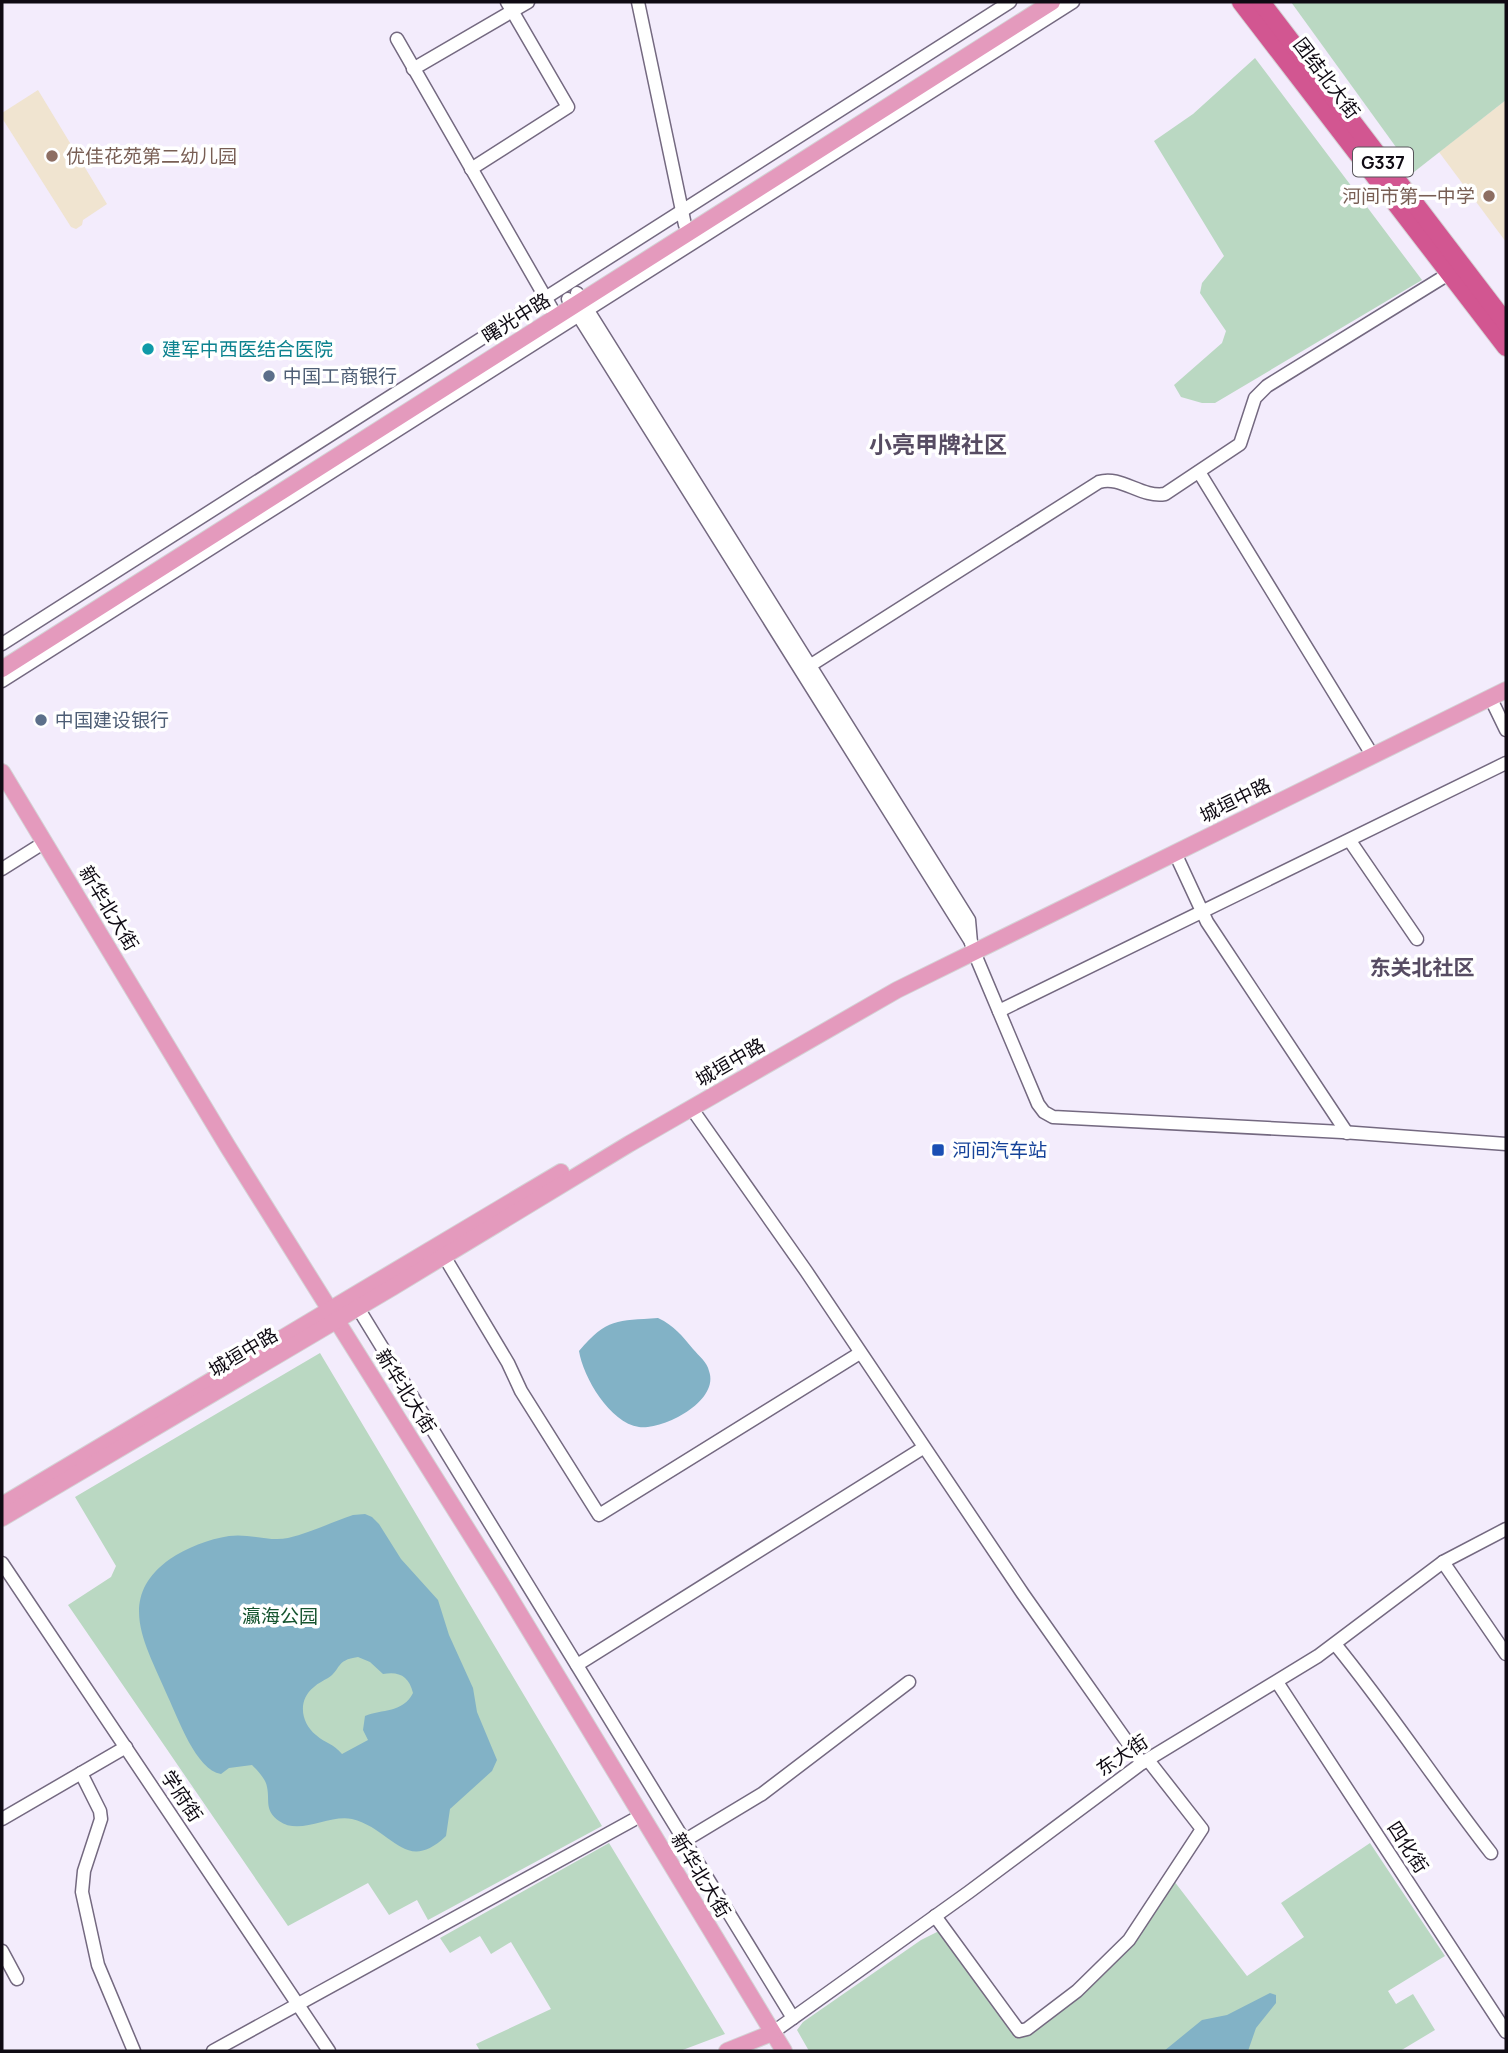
<svg xmlns="http://www.w3.org/2000/svg" width="1508" height="2053" font-family="Manrope,'Noto Sans SC',sans-serif">
<style>
.education{fill:#f0e4d0}
.green{fill:#bad8c2}
.water{fill:#82b2c6;fill-rule:evenodd}
.lines{fill:none;stroke-linecap:round;stroke-linejoin:round}
.minor-casing{stroke:#746980;stroke-width:15}
.major-casing{stroke:#d4d3d5;stroke-width:18}
.highway-casing{stroke:#d4d3d5;stroke-width:20}
.minor{stroke:#fff;stroke-width:12}
.major{stroke:#e49abd;stroke-width:16}
.highway{stroke:#d25691;stroke-width:18}
.education-dot{fill:#8d6e63;stroke:#fff;stroke-width:2.5}
.culture-dot{fill:#0f9aa8;stroke:#fff;stroke-width:2.5}
.service-dot{fill:#5c6f8a;stroke:#fff;stroke-width:2.5}
.transit-dot{fill:#1a4fb4;stroke:#fff;stroke-width:2.5}
.labels{text-anchor:middle;dominant-baseline:central;stroke-width:7;stroke-linejoin:round;paint-order:stroke}
.shield{fill:#fff;stroke:#57545a;stroke-width:2}
.shield-label{font-size:18px;font-weight:bold;fill:#0f0a13}
.street-label{font-size:19px;fill:#0f0a13;stroke:#fff}
.education-label{font-size:19px;fill:#785e54;stroke:#fff;text-anchor:start}
.culture-label{font-size:19px;fill:#0d838f;stroke:#fff;text-anchor:start}
.service-label{font-size:19px;fill:#4e5e75;stroke:#fff;text-anchor:start}
.transit-label{font-size:19px;fill:#164399;stroke:#fff;text-anchor:start}
.park-label{font-size:19px;fill:#16542f;stroke:#fff}
.neighbourhood-label{font-size:21px;font-weight:bold;fill:#574c63;stroke:#fff}
.quarter-label{font-size:23px;font-weight:bold;fill:#574c63;stroke:#fff}
</style>
<rect width="100%" height="100%" fill="#f3ecfc"/>
<g class="education">
<path d="M38 90 107 204 83 220 82 225 76 229 71 227 2 118V113Z"/>
<path d="M1506 100V242L1439 152Z"/>
</g>
<g class="green">
<path d="M1291 2H1506V100L1414 172Z"/>
<path d="M1255 58 1422 280 1215 403H1202L1181 397 1174 385 1222 343 1226 331 1200 293 1202 283 1224 256 1154 141 1193 114Z"/>
<path d="M320 1353 602 1826 428 1920 417 1900 389 1915 368 1883 288 1926 68 1605 111 1577 116 1566 75 1497Z"/>
<path d="M609 1843 725 2034 680 2051H480L476 2044 551 2009 511 1942 491 1954 480 1936 450 1953 440 1938Z"/>
<path d="M1370 1843 1445 1956 1388 1991 1396 2004 1413 1994 1435 2030 1400 2051H809L797 2030 803 2022 921 1940 939 1931 1021 2037 1095 1980 1174 1881 1247 1976 1304 1937 1281 1903Z"/>
</g>
<g class="water">
<path d="M658 1318C675 1326 682 1336 693 1349 699 1356 707 1362 709 1371 720 1401 664 1430 639 1427 610 1423 583 1377 579 1351 607 1318 617 1321 658 1318Z"/>
<path d="M365 1514 372 1517 379 1524 401 1559 438 1600 449 1635 473 1688 477 1712 497 1760 492 1771 450 1809 446 1836C405 1875 393 1829 352 1819 329 1814 300 1836 279 1821 264 1810 270 1801 267 1787 266 1779 257 1770 252 1765L229 1768 221 1774C196 1770 178 1718 168 1697 147 1647 114 1599 170 1559 186 1548 209 1539 229 1536 249 1533 269 1542 288 1538 310 1533 332 1522 353 1515ZM358 1657 370 1662 383 1674C399 1671 409 1676 413 1693 403 1713 382 1709 365 1716L363 1730 368 1740 342 1754C333 1743 326 1744 316 1735 301 1723 297 1700 314 1687 318 1683 323 1681 328 1678 341 1670 335 1660 358 1657Z"/>
<path d="M1270 1993 1276 1995V2003L1256 2028 1248 2051H1164L1202 2020 1227 2015Z"/>
</g>
<g class="lines">
<defs>
<g id="minor">
<path d="M638 2 685 225"/>
<path d="M397 39 552 309"/>
<path d="M413 69 528 2"/>
<path d="M471 169 568 107 507 2"/>
<path d="M577 293 969 920 971 943 974 952 1038 1104 1044 1112 1053 1117 1342 1132 1506 1144"/>
<path d="M568 299 971 942"/>
<path d="M1199 472 1368 748"/>
<path d="M2 644 1010 2"/>
<path d="M811 665 1099 482C1121 475 1141 498 1165 494L1240 444 1255 398 1267 386 1450 273"/>
<path d="M2 681 1073 2"/>
<path d="M1490 697 1506 730"/>
<path d="M1350 841 1417 939"/>
<path d="M1175 853 1207 922 1347 1133"/>
<path d="M2 869 37 847"/>
<path d="M999 1011 1506 763"/>
<path d="M692 1109 806 1271 1023 1594 1142 1763"/>
<path d="M444 1256 508 1363 521 1391 599 1515 860 1353"/>
<path d="M358 1308 793 2018"/>
<path d="M1443 1562 1506 1654"/>
<path d="M2 1563 329 2051"/>
<path d="M1335 1644C1390 1711 1437 1784 1491 1853"/>
<path d="M577 1665 923 1448"/>
<path d="M1277 1682 1506 2032"/>
<path d="M81 1773 100 1811 101 1819 84 1871 82 1892 98 1965 134 2051"/>
<path d="M2 1819 126 1747"/>
<path d="M664 1853 762 1794 909 1682"/>
<path d="M935 1916 1019 2031 1027 2029 1077 1991 1129 1940 1202 1829 1148 1760"/>
<path d="M2 1951 17 1979"/>
<path d="M772 2033 969 1892 1142 1763 1318 1656 1443 1562 1506 1529"/>
<path d="M213 2051 633 1820"/>
</g>
<g id="major">
<path d="M2 669 1052 2"/>
<path d="M2 772 228 1147 504 1588 784 2051"/>
<path d="M2 1505 561 1172"/>
<path d="M2 1518 393 1287 629 1144 897 990 1506 690"/>
<path d="M727 2051 772 2033"/>
</g>
<g id="highway">
<path d="M1241 2 1506 347"/>
<path d="M1261 2 1506 323"/>
</g>
</defs>
<use href="#minor" class="minor-casing"/>
<use href="#major" class="major-casing"/>
<use href="#highway" class="highway-casing"/>
<use href="#minor" class="minor"/>
<use href="#major" class="major"/>
<use href="#highway" class="highway"/>
</g>
<g class="education-dot">
<circle cx="52" cy="156" r="7"/>
<circle cx="1489" cy="196" r="7"/>
</g>
<circle class="culture-dot" cx="148" cy="349" r="7"/>
<g class="service-dot">
<circle cx="269" cy="376" r="7"/>
<circle cx="41" cy="720" r="7"/>
</g>
<rect class="transit-dot" x="931" y="1143" width="14" height="14" rx="3.5"/>
<g class="labels">
<rect class="shield" x="1353" y="147.5" width="60" height="29" rx="5"/>
<g class="shield-label">
<text x="1383" y="162">G337</text>
</g>
<g class="street-label">
<text transform="translate(1327 78) rotate(53)">团结北大街</text>
<text transform="translate(516 318) rotate(-32)">曙光中路</text>
<text transform="translate(1235 800) rotate(-26)">城垣中路</text>
<text transform="translate(109 908) rotate(59)">新华北大街</text>
<text transform="translate(730 1062) rotate(-30)">城垣中路</text>
<text transform="translate(243 1352) rotate(-31)">城垣中路</text>
<text transform="translate(406 1391) rotate(58)">新华北大街</text>
<text transform="translate(1122 1755) rotate(-34)">东大街</text>
<text transform="translate(182 1796) rotate(56)">学府街</text>
<text transform="translate(1408 1847) rotate(57)">四化街</text>
<text transform="translate(701 1875) rotate(59)">新华北大街</text>
</g>
<g class="education-label">
<text x="66" y="156">优佳花苑第二幼儿园</text>
<text x="1475" y="196" text-anchor="end">河间市第一中学</text>
</g>
<g class="culture-label">
<text x="162" y="349">建军中西医结合医院</text>
</g>
<g class="service-label">
<text x="283" y="376">中国工商银行</text>
<text x="55" y="720">中国建设银行</text>
</g>
<g class="transit-label">
<text x="952" y="1150">河间汽车站</text>
</g>
<g class="park-label">
<text x="280" y="1616">瀛海公园</text>
</g>
<g class="neighbourhood-label">
<text x="1422" y="967">东关北社区</text>
</g>
<g class="quarter-label">
<text x="938" y="444">小亮甲牌社区</text>
</g>
</g>
<rect width="1508" height="2053" fill="none" stroke="#0f0a13" stroke-width="7"/>
</svg>
